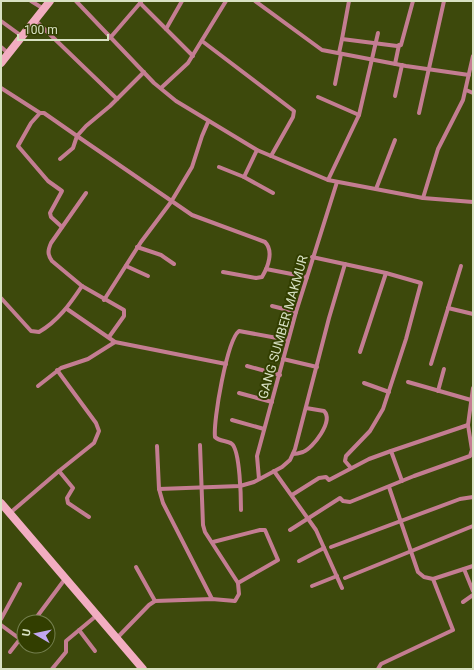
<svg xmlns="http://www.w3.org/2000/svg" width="474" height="670" font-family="Roboto,sans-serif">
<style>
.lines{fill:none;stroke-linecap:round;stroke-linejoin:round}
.street{stroke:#c47d92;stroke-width:4}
.secondary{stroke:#f2adc1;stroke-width:8}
.labels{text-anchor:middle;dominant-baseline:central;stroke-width:4;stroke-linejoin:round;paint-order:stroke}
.street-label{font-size:13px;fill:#d8e1c3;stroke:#323e00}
</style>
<rect width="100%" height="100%" fill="#3d490c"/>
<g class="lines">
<g class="street">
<path d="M31 1 44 9"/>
<path d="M76 1 154 83 176 101 257 150 328 180 423 198 473 202"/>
<path d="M255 1 322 50 406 66 469 75"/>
<path d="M140 3 193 56"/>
<path d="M1 21 23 37"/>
<path d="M36 21 117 99"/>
<path d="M166 29 182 1"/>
<path d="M110 38 141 2"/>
<path d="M342 39 349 1"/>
<path d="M202 41 294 111 293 117 271 156"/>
<path d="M1 47 8 53"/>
<path d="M339 53 342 39 397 46 401 45 413 1"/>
<path d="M395 64 399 45"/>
<path d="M144 72 110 106 86 126 77 136 192 215 265 242C274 251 268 267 262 277L256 278 223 272"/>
<path d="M335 84 341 54"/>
<path d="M1 88 40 113"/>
<path d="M161 88 188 63 226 1"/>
<path d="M466 90 473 93"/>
<path d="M395 96 402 65"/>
<path d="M318 97 359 115"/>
<path d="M419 113 444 1"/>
<path d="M60 159 73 148 77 136 44 113H40L31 123 18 146 48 181 62 191 50 213 51 217 62 227"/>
<path d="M219 167 244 177 273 193"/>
<path d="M244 177 257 150"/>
<path d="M328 180 359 115 378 33"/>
<path d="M376 189 395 140"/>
<path d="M86 193 51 243C48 250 47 254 52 261L82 286 124 310V316L109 337"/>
<path d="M423 198 438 149 463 100 473 56"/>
<path d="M137 247 161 255 174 264"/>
<path d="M312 257 386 273 421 283 406 339 383 409 370 431 346 456 345 461 351 468"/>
<path d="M126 266 148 276"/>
<path d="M266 269 307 277"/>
<path d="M1 298 31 331 39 332C58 321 70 304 82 286"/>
<path d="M104 300 141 242 171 202 192 167 202 136 208 122"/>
<path d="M272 306 296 312"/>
<path d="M448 308 473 314"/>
<path d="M67 309 115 342 226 364"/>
<path d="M360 352 386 273"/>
<path d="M283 359 317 367"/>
<path d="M431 364 461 266"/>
<path d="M247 366 280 375"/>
<path d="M57 370 96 423 99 431 94 443 59 471"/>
<path d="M408 382 471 400"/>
<path d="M364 383 389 392"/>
<path d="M38 386 61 368 88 359 115 342"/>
<path d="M438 391 444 369"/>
<path d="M239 393 272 402"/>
<path d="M232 420 264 429"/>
<path d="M200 445 203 525 205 532 238 583"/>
<path d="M157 446 159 489 163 503 212 599"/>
<path d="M391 451 468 425"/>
<path d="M293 454C296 454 300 453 303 452 313 448 334 421 324 411L306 408"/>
<path d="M274 471 316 530 342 588"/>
<path d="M259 479 257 456 296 312 337 182"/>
<path d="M159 489 240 486 254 482 282 467 290 460 295 449 329 318 345 264"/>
<path d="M292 495 319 478 326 477 329 480 369 459 391 451 402 481"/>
<path d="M241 510C241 498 240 451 232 444 227 440 220 442 215 437 213 421 227 340 239 331L288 340"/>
<path d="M10 513 59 471 73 488 67 498 68 503 89 517"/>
<path d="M290 530 340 498 343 501 350 502 414 476 470 456 472 450 468 425 473 388"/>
<path d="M331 547 460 499 473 497"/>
<path d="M299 561 324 548"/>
<path d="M136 567 155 601"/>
<path d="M464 569 473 591"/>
<path d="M345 578 473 526"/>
<path d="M433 579 473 566"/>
<path d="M312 586 337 576"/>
<path d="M463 602 473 595"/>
<path d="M1 619 20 584"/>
<path d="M33 622 65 579"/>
<path d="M1 625 20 639"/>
<path d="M79 630 95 651"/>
<path d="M117 638 149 605 155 601 212 599 235 601 239 594 238 583 278 560 265 530H260L213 542"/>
<path d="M10 652 24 634"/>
<path d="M52 669 66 652V641L96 616"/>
<path d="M378 669 381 664 453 630 433 579 424 577 418 572 389 487"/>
</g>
<g class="secondary">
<path d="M1 63 50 1"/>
<path d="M1 503 143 669"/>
</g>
</g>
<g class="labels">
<g class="street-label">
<text transform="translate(283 327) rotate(-74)">GANG SUMBER MAKMUR</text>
</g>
</g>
<rect width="474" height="670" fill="none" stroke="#d8e1c3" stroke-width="4"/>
<g transform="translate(36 634) rotate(279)"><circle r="19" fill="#323e00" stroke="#747f4e"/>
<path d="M0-3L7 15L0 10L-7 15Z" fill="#c2a7f2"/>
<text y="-6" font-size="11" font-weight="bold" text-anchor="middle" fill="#d8e1c3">U</text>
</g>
<path d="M18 34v6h90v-6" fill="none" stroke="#d8e1c3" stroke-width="2"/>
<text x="24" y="34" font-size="12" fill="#d8e1c3" stroke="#323e00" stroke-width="3" paint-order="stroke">100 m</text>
</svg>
